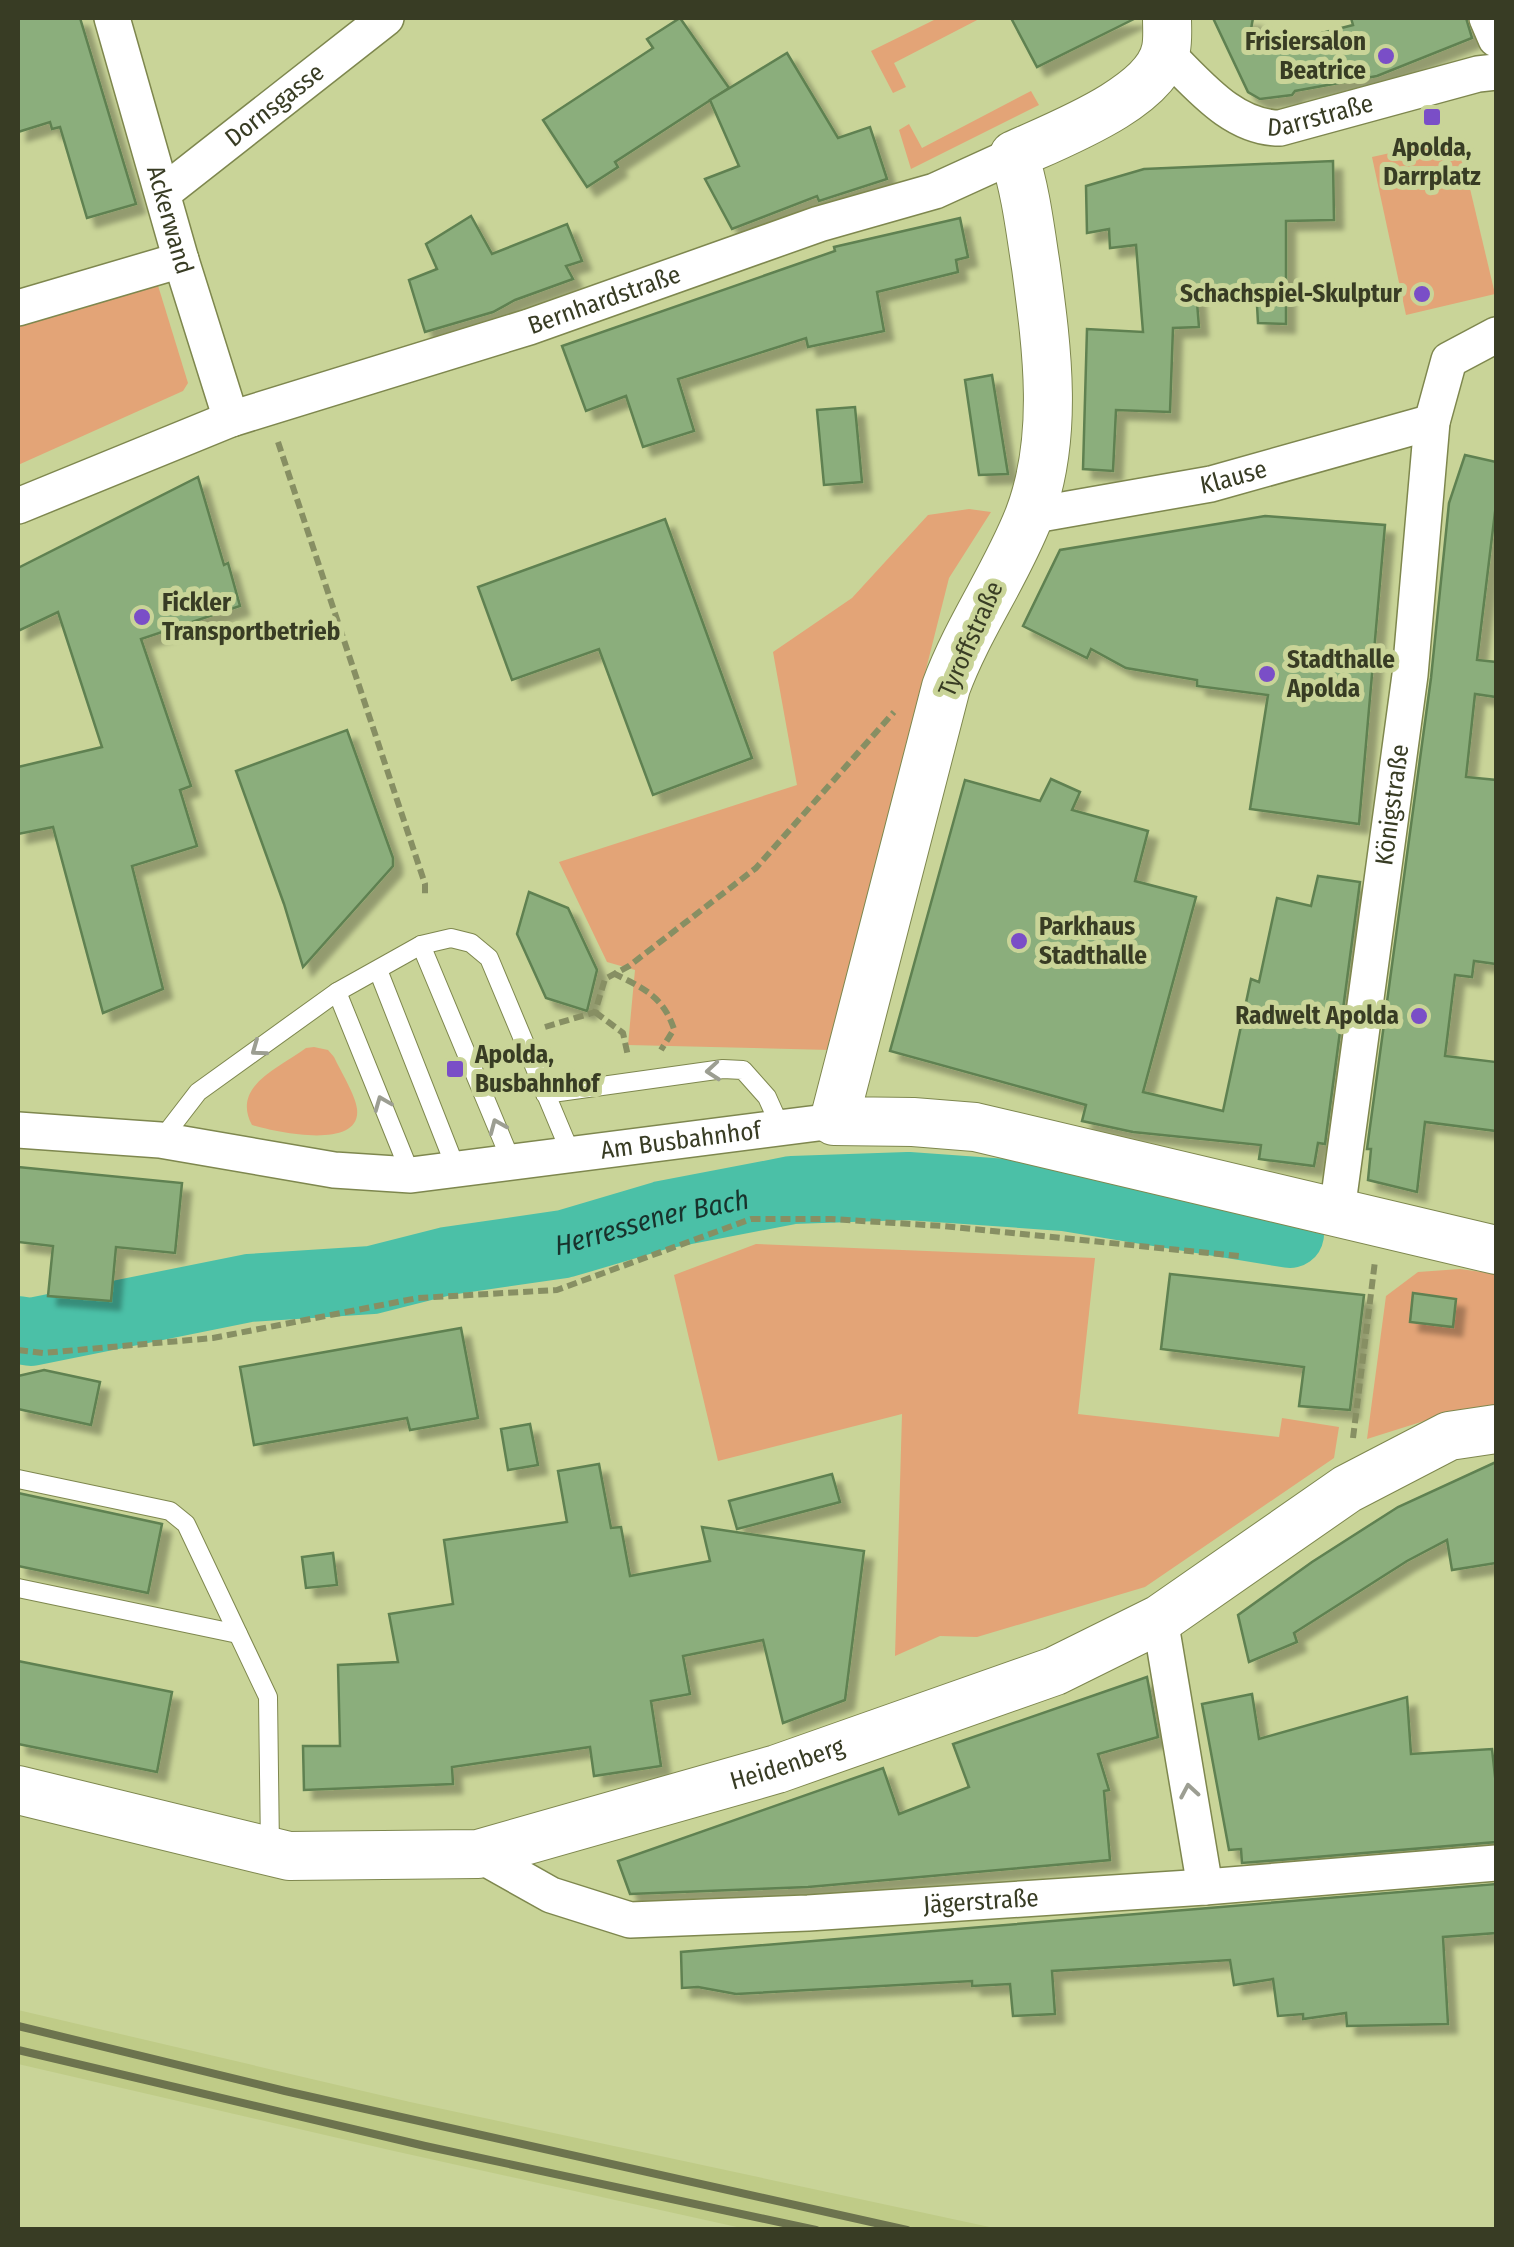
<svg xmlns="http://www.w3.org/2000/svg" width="1514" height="2247" font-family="'Fira Sans Condensed',sans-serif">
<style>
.built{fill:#bfcb87}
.green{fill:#e3a477}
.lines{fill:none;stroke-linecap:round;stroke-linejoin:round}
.river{stroke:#4bc0a7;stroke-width:68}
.building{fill:#8bae7c;stroke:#5f8151;stroke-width:2.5;filter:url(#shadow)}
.lane-casing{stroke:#7e874e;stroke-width:20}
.street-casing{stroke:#7e874e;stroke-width:38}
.secondary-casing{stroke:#7e874e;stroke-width:50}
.path{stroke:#878f63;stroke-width:6;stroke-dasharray:10 5;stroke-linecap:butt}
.lane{stroke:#fff;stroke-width:18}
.street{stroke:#fff;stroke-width:35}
.secondary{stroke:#fff;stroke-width:48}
.rail{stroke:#6c734e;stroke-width:8}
.oneway{stroke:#9c9e92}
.poi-dot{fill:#7a4ec7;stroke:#c9d498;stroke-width:4}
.labels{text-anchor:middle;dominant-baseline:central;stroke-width:10;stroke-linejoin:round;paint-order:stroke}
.poi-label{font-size:25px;font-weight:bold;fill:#383c24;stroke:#c9d498;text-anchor:start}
.street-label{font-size:25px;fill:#383c24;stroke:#c9d498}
.water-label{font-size:28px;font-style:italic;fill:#18322c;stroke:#c9d498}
</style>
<defs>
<filter id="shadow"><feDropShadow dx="9" dy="9" stdDeviation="2.5" flood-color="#0004"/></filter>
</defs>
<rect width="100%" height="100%" fill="#c9d498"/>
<path class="built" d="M18 2010 410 2102 999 2229H746L394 2151 18 2064Z"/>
<g class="green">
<path d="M938 18H981L894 63 906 87 893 93 871 51Z"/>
<path d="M1031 91 1039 105 911 169 899 130 909 124 922 148Z"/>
<path d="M1458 138 1495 294 1406 315 1372 157Z"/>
<path d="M152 266 188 383 183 391 18 465V298Z"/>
<path d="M969 509 991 512 949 578 830 1050 628 1045 635 970 607 962 559 862 797 785 773 652 852 598 928 515Z"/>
<path d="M314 1047 328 1050 334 1057C340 1070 356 1096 357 1109 362 1151 274 1132 252 1125 231 1086 279 1068 306 1048Z"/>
<path d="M756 1244 1095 1258 1078 1414 1279 1437 1282 1418 1339 1427 1334 1458 1145 1587 977 1637 940 1636 895 1656 902 1414 718 1461 674 1275Z"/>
<path d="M1460 1269 1496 1274V1405L1459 1410 1367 1439 1386 1296 1418 1272Z"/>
</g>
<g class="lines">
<path class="river" id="s1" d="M18 1330 31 1332 249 1288 372 1280 447 1261 564 1244 662 1215 792 1190 908 1186 1064 1197 1290 1234"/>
</g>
<g class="building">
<path d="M18 18H80L136 204 87 218 60 127 52 129 50 122 18 132Z"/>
<path d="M680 18 729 88 615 162 618 167 587 187 543 120 653 48 647 39Z"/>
<path d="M1011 18H1136L1037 67Z"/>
<path d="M1213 18H1253L1247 52 1353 25 1351 18H1466L1472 38 1377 76 1295 91 1292 95 1260 99 1248 92Z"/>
<path d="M787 53 838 138 870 127 887 179 819 201 817 196 732 229 705 179 739 166 710 100Z"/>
<path d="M1333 161 1334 220 1286 221V324L1258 323 1256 287 1196 290 1199 327 1173 328 1170 412 1116 410 1113 471 1083 469 1087 329 1143 332 1136 245 1110 248 1109 229 1087 233 1086 186 1144 169Z"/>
<path d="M471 216 492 254 567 224 582 261 566 266 573 279 515 300 493 312 425 332 409 280 437 269 426 244Z"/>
<path d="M960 218 968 257 956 260 958 272 877 292 884 331 808 347 806 338 678 379 694 431 643 447 626 396 586 411 562 346 835 251 834 247Z"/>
<path d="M992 375 1008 474 979 475 965 380Z"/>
<path d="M855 407 862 482 824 485 817 410Z"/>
<path d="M1465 455 1496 462V504L1477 660 1496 662V697L1475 694 1466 777 1496 780V964L1474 961 1472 977 1455 975 1445 1056 1496 1062V1131L1425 1122 1417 1192 1368 1180 1371 1149H1367L1431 678 1449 503Z"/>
<path d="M198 477 224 565 228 563 240 606 141 639 191 786 180 790 197 846 132 866 163 989 103 1013 53 827 18 834V767L102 747 58 612 18 631V568Z"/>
<path d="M1265 516 1385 525 1359 824 1250 809 1268 695 1197 686V680L1126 668 1091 649 1087 658 1023 626 1060 550Z"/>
<path d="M665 519 752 758 653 795 599 649 512 680 478 587Z"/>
<path d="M347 730 393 858V866L303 967 284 904 236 771Z"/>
<path d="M1051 779 1080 792 1072 810 1148 831 1135 881 1196 897 1143 1092 1223 1111 1251 979 1259 982 1277 898 1311 906 1318 876 1360 882 1325 1144 1318 1143 1314 1166 1259 1159 1261 1145 1133 1132 1082 1121 1086 1105 890 1051 965 780 1040 801Z"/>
<path d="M529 892 568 908 597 970 587 1011 546 998 517 934Z"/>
<path d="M18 1167 182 1183 175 1253 116 1247 111 1301 48 1296 53 1246 18 1242Z"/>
<path d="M1170 1274 1364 1295 1350 1410 1299 1406 1304 1367 1161 1349Z"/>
<path d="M1413 1293 1456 1299 1453 1327 1410 1322Z"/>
<path d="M461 1328 478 1418 410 1430 407 1418 254 1445 240 1367Z"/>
<path d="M44 1370 100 1382 91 1425 18 1409V1376Z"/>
<path d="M530 1424 538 1465 508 1470 501 1429Z"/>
<path d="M1496 1462V1563L1452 1570 1447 1540 1407 1561 1294 1633 1297 1642 1249 1662 1238 1615 1312 1562 1398 1507Z"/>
<path d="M599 1464 611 1528 621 1527 630 1576 710 1561 702 1527 864 1551 845 1700 783 1723 763 1640 683 1656 690 1694 651 1701 661 1766 594 1776 590 1747 452 1767 453 1784 304 1790 303 1746H340L338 1665 398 1662 389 1614 453 1604 444 1540 567 1522 558 1471Z"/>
<path d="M832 1474 840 1502 737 1529 729 1501Z"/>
<path d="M18 1493 162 1524 148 1593 18 1566Z"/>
<path d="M333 1553 337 1585 306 1588 302 1557Z"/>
<path d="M18 1661 172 1692 157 1772 18 1744Z"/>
<path d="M1147 1677 1158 1737 1098 1754 1109 1790 1104 1791 1110 1860 808 1887 630 1894 618 1861 883 1768 899 1814 969 1787 953 1744Z"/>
<path d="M1252 1694 1259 1739 1407 1697 1411 1754 1492 1749 1496 1785V1842L1242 1863 1241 1849 1229 1850 1202 1704Z"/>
<path d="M1496 1884V1933L1443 1937 1448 2024 1347 2026 1346 2013 1303 2019V2014L1278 2016 1273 1979 1234 1985 1230 1960 1052 1971 1055 2014 1013 2016 1010 1984 972 1986V1981L736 1994 698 1987 682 1988 681 1952Z"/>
</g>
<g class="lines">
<defs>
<g id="lane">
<path d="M421 945 512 1163"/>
<path d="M378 970 457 1171"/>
<path d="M337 992 411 1175"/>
<path d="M545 1094 723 1069 743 1070 767 1097 780 1126"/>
<path d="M161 1140 198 1092 337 992 421 945 451 938 471 943 489 958 571 1154"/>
<path d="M18 1479 170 1511 186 1524 268 1697 270 1849"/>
<path d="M18 1588 238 1634"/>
</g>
<g id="street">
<path id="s2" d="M112 18 181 260 231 419"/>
<path d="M1487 18 1496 39"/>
<path id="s3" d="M1166 53C1198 84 1232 128 1280 128L1478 74 1496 72"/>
<path id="s4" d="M163 193 386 18"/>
<path d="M18 308 181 260"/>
<path id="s5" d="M18 506 231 419 529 327 819 224 935 191 1014 155"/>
<path id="s6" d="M1029 516 1211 484 1432 422"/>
<path id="s7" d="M18 1130 160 1140 334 1170 411 1175 834 1121"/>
<path id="s8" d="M1337 1211 1410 675 1432 422 1449 360 1496 335"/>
<path d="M1160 1619 1205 1887"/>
<path id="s9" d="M478 1854 551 1895 630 1920 808 1913 1205 1887 1496 1863"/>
</g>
<g id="secondary">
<path d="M1167 18C1167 28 1168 39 1166 49 1157 98 1055 136 1014 155 1026 192 1030 229 1036 267 1047 349 1059 437 1029 516 1006 575 968 627 946 687L834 1121 913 1122 975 1127 1496 1250"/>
<path id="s10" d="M18 1790 289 1856 478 1854 777 1769 1055 1671 1160 1619 1347 1489 1449 1436 1496 1429"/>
</g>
</defs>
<use href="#lane" class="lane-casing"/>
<use href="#street" class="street-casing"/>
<use href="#secondary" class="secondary-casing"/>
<g class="path">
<path d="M278 442 425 884V896"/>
<path d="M613 973C643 988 663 996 674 1029L661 1050"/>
<path d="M595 1012 623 1033 628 1056"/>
<path d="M545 1027 595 1012 605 979 629 966 756 868 894 712"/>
<path d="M18 1350 43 1353 213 1338 418 1298 557 1290 751 1219H831L943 1226 1239 1256"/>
<path d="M1353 1438 1375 1261"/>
</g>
<use href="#lane" class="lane"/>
<use href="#street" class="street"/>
<use href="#secondary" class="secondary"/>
<g class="rail">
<path d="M18 2026 285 2091 907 2230"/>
<path d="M18 2050 425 2146 816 2230"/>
</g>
</g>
<defs><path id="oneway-chevron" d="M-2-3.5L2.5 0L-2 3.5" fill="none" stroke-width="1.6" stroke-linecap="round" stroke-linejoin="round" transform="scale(2.5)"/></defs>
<g class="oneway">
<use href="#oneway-chevron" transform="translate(258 1049) rotate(144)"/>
<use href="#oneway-chevron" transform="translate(713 1071) rotate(175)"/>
<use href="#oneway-chevron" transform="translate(382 1103) rotate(-112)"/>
<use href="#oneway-chevron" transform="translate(497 1126) rotate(-113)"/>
<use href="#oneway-chevron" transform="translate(1189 1791) rotate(-100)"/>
</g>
<g class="poi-dot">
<circle cx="1386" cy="56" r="10"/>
<rect x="1422" y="107" width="20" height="20" rx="5"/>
<circle cx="1422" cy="294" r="10"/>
<circle cx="142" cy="617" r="10"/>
<circle cx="1267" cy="674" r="10"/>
<circle cx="1019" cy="941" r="10"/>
<circle cx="1419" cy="1016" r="10"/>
<rect x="445" y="1059" width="20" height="20" rx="5"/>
</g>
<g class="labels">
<g class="poi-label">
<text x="1366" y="42" text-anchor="end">Frisiersalon<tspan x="1366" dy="29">Beatrice</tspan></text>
<text x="1432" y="148" text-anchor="middle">Apolda,<tspan x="1432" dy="29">Darrplatz</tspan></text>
<text x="1402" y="294" text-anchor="end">Schachspiel-Skulptur</text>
<text x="162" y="603">Fickler<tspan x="162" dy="29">Transportbetrieb</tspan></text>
<text x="1287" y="660">Stadthalle<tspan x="1287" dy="29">Apolda</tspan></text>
<text x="1039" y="927">Parkhaus<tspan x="1039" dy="29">Stadthalle</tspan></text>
<text x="1399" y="1016" text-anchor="end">Radwelt Apolda</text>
<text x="475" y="1055">Apolda,<tspan x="475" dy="29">Busbahnhof</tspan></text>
</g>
<g class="street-label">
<text stroke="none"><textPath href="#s4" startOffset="142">Dornsgasse</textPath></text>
<text stroke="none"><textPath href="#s3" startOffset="182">Darrstraße</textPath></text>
<text stroke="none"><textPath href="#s2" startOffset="210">Ackerwand</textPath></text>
<text stroke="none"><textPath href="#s5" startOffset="622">Bernhardstraße</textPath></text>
<text stroke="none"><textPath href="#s6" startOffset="208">Klause</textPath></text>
<text transform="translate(971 639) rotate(-66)">Tyroffstraße</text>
<text stroke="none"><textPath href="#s8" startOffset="410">Königstraße</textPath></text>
<text stroke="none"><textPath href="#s7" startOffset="668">Am Busbahnhof</textPath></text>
<text stroke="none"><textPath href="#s10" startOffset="790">Heidenberg</textPath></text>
<text stroke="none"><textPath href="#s9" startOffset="518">Jägerstraße</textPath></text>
</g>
<g class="water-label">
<text stroke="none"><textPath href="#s1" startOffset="645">Herressener Bach</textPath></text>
</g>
</g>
<rect width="1514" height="2247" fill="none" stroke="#383c24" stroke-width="40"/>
</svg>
